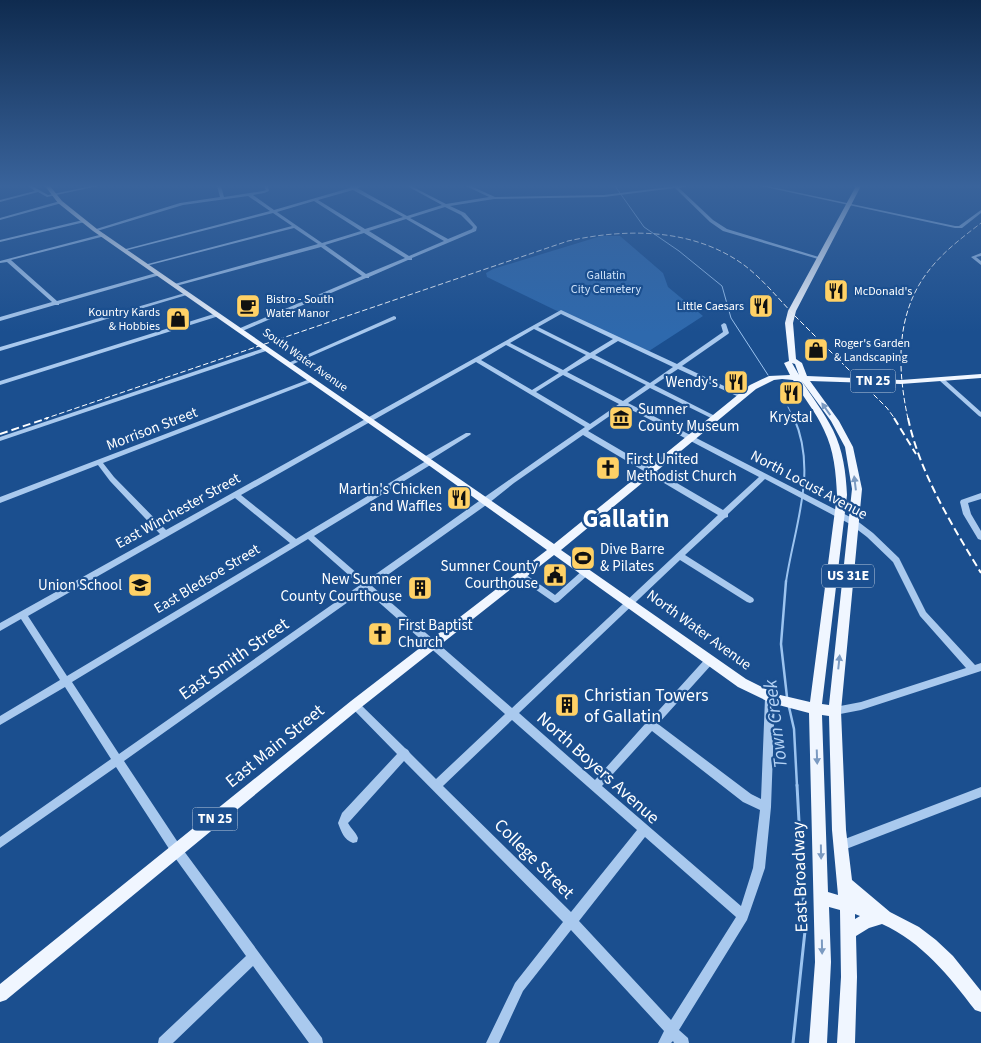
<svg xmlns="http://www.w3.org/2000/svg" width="981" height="1043" font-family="'Source Sans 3',sans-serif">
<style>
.green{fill:#2e69ad}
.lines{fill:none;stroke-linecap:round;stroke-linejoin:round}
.stream-far3{stroke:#9cc4f0;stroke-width:1}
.stream-far2{stroke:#9cc4f0;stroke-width:2}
.stream-far1{stroke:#9cc4f0;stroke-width:2.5}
.stream{stroke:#9cc4f0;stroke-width:3}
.minor{fill:#a9c9ee;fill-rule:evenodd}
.major{fill:#f0f6ff;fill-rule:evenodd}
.rail-far1{stroke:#fff;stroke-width:1;stroke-dasharray:5.5 2.5;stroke-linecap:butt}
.rail{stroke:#fff;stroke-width:2;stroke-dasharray:8 4;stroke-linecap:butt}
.oneway{fill:#7b9ac1}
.labels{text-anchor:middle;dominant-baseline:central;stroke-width:4.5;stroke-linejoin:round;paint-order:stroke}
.far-park-label{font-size:12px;fill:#cfe3fa;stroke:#1b4f8f}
.far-poi-label{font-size:12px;fill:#fff;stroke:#1b4f8f;text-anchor:start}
.far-street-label{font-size:12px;fill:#fff;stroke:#1b4f8f}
.shield{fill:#1b4f8f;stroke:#bbcadd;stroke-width:1}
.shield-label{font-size:14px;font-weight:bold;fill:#fff}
.poi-label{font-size:15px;fill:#fff;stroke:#1b4f8f;text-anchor:end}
.street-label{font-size:15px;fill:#fff;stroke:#1b4f8f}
.near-street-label{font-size:18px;fill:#fff;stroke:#1b4f8f}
.near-poi-label{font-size:18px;fill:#fff;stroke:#1b4f8f;text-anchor:start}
.near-water-label{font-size:19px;font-style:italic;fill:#b5d3f5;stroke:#1b4f8f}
.town-label{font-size:25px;font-weight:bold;fill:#fff;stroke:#1b4f8f}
</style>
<rect width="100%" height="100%" fill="#1b4f8f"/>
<path class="green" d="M601 236H620L663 273 668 287 703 316 649 351 555 310 487 277 486 273 493 269Z"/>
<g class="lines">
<g class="stream-far3">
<path d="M615 186 644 227 679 251 722 286 731 318 768 375"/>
<path d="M788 407 794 419"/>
</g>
<path class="stream-far2" d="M786 582C794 527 818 472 794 418"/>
<g class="stream-far1">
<path d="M786 581 781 644 787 697"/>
<path d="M789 707 794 729 797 786"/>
</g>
<path class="stream" d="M793 1043 805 931 797 785"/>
<g class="minor">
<path d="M28 186H32L48 195 92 186H98L47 197 38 192 0 202V200L35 191Z"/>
<path d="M217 186H221L224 197 263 191 266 190 264 186H268L269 191 264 193 253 195 274 210 350 188 351 186H363L357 188 407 216 442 205 407 186H411L446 204 489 197 466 186H471L495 197 604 195 677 186H686L685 187 679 188 713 220 727 229 822 258 818 259 723 231 710 222 675 188 604 197 494 199 450 206 465 213 477 227 476 231 412 258V260H408L369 277V278H366L240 332 238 331V329L362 276 321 247 176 286 171 285 318 244 294 228 146 266 144 265 292 226 273 213 124 251 122 250 270 211 248 196 183 205 97 231 93 230 180 203 220 197ZM353 190 403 217 365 229 318 200ZM314 201 361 231 322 243 277 212ZM445 207 461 215 473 227 472 229 448 239 410 218ZM406 219 444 241 409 256 369 231ZM364 233 405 258 366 274 325 245Z"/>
<path d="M761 186H767L955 226H959L981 210V213L962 228H955Z"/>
<path d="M60 201H62V203L0 220V218Z"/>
<path d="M83 220 85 221V222L0 242V240Z"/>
<path d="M103 234 105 235V236L11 260 57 301 156 273H160V275L59 304V305H55L0 321V317L52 302 7 262 0 263V261Z"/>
<path d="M981 253V256L976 257 981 261V265L971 257Z"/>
<path d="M185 293 190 294 0 351V347Z"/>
<path d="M561 310 677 364 723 332 721 325 724 323 726 324 729 333 728 334 682 366 743 395V397H739L678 369 654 385 717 417 718 418 717 419H713L650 388 628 403 856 520 873 533 899 558 926 612 975 665 981 663V671L861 710 835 715 832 714 830 711 832 708 835 707 861 702 966 668 920 616 893 562 867 537 850 524 765 479 728 514V517L725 518 685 555 753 598 754 600 753 602 750 603 747 602 680 560 519 713 595 780 645 724 647 721 650 720 707 657 710 656 713 657 714 660 713 663 658 724 751 794 761 799 765 698 767 695 770 694 773 695 775 698 771 807 765 868 747 920 679 1030 688 1038 689 1043H674L673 1041 671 1043H658L664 1031 571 930 523 991 499 1043H486L515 983 563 922 404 761 350 821 348 823C351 829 356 832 358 838L357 842 353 843C344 840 341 831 338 823L342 813 397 754 352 708 350 705 352 702 355 701 358 702 405 748 408 750 410 753 436 779 505 714 365 590 124 761 181 847 322 1038 323 1043H309L253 966 173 1043H158L159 1038 246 956 173 855 116 767 0 848V837L111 759 65 687 0 725V716L60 680 21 619 0 631V623L160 534 110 481 98 465 0 503V497L310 379H314V381L103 463 114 477 166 530ZM561 314 613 339 590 353 538 327ZM534 329 586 355 563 370 510 343ZM618 341 673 367 650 383 595 355ZM506 345 559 373 532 390 481 360ZM591 358 646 385 623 401 567 372ZM476 362 585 427C512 477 439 530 366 581L314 536 432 464 433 462 432 460H430L470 435 471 434 470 433H466L424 457 423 459 424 461H426L296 539 241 495ZM563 375 619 404 590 424 536 392ZM624 406 759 477 723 510 588 431ZM583 435 718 515 512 708 372 586 489 503 514 483ZM235 498 290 543 67 676 28 616ZM308 539 360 585 119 754 72 682ZM512 720 637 830 571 912 443 786ZM652 731 743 802 760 810 753 868 741 906 602 786ZM645 837 736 917 671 1020 579 921Z"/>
<path d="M217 313 220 315 219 316 0 385V381Z"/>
<path d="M394 316 396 317V319L291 365 289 366 286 364Z"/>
<path d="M267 347 269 348V350L0 441V437Z"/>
<path d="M942 378 944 379 981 412V417L979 416 940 381 939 380Z"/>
<path d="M981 493V499L968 503 971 514 981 531V540L978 539 963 514 960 502 961 500Z"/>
<path d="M586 569 589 570 590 572 589 574 558 602 555 603 519 578 518 576 519 574H525L555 595 583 570Z"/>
<path d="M981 787V797L841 851 837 850 836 846 837 842Z"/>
</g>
<path class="major" d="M45 186H50L62 201 97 229 554 544 750 385 769 376 790 375 784 363 789 361 785 323 788 311 856 186H861L796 311 793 323 796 359 802 363 807 376 901 380 981 374V378L901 384 810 381 839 421 853 447 862 489 841 711 846 830 852 880 890 912 919 927 936 940 953 956 981 991V1012L975 1010C949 976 922 942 882 924L869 928 856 936 857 977 855 1043H837L841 977 840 910 829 907 831 962 827 1043H809L815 962 809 713 771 703 738 687 554 555 359 709 6 1000 0 1002V984L351 701 547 550 427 464 93 231 58 203ZM792 363 795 364 799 375ZM782 379 793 380C803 397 816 412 824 430 834 450 836 473 837 495L810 702 776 694 746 679 561 550 756 389 774 380ZM801 380 831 421 845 447 852 489 829 705 822 704 847 495C846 473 843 450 833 430 824 412 812 397 801 380ZM822 715 829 716 832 830 838 895 828 892ZM855 914 860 916 855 919Z"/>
<g class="rail-far1">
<path d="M44 419 568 241C627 228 693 228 744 265 764 280 781 302 798 319 828 349 857 378 887 408L895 419"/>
<path d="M908 419C897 368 895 312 930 269 944 251 963 237 981 223"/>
</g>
<g class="rail">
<path d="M894 418 916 454"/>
<path d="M908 418C920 474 952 525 981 573"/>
<path d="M0 434 48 418"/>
</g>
</g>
<defs><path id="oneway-solid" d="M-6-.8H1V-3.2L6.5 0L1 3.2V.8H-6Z" transform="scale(1.25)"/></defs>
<g class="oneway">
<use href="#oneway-solid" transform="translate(826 409) rotate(-125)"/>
<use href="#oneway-solid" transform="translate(855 483) rotate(-97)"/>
<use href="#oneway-solid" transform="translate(839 662) rotate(-84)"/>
<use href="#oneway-solid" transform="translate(817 757) rotate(88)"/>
<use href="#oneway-solid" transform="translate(821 852) rotate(89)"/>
<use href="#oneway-solid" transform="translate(822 947) rotate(89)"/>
</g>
<linearGradient id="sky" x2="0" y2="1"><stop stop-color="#0f2b4f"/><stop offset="0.56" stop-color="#39639b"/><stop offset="1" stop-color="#39639b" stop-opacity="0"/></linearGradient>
<rect width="981" height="332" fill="url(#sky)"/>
<defs>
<symbol id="restaurant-square" viewBox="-11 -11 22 22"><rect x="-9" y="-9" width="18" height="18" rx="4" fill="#ffd166" stroke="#1b4f8f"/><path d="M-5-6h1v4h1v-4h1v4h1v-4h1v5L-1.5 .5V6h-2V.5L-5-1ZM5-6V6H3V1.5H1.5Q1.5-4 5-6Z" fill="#111"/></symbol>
<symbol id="cafe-square" viewBox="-11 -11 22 22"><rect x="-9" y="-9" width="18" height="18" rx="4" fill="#ffd166" stroke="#1b4f8f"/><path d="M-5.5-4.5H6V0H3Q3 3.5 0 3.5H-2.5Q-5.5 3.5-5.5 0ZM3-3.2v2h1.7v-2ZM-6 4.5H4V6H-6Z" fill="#111"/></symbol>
<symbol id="shop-square" viewBox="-11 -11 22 22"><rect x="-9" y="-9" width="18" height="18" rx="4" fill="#ffd166" stroke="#1b4f8f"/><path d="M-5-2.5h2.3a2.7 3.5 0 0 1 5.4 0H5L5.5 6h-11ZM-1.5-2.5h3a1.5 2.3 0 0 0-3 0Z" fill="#111"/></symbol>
<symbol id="museum-square" viewBox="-11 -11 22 22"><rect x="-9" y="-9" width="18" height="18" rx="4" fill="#ffd166" stroke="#1b4f8f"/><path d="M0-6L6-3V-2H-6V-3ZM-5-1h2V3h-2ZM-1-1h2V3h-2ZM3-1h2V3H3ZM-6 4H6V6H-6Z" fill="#111"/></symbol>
<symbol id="church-square" viewBox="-11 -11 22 22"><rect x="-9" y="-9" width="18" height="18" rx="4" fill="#ffd166" stroke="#1b4f8f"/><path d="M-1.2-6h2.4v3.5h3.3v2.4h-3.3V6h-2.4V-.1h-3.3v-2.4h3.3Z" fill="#111"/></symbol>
<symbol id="stadium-square" viewBox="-11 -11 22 22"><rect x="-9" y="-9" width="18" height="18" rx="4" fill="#ffd166" stroke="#1b4f8f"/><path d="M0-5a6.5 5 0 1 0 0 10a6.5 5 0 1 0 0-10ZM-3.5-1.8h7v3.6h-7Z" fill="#111"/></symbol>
<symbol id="civic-square" viewBox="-11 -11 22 22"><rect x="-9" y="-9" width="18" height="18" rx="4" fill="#ffd166" stroke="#1b4f8f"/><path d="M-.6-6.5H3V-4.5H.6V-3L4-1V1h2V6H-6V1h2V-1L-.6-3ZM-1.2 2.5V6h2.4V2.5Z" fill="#111"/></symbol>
<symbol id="school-square" viewBox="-11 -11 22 22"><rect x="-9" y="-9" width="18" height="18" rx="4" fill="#ffd166" stroke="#1b4f8f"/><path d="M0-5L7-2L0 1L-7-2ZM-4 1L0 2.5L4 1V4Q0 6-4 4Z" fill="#111"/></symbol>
<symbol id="building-square" viewBox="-11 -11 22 22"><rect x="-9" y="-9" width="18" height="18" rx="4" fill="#ffd166" stroke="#1b4f8f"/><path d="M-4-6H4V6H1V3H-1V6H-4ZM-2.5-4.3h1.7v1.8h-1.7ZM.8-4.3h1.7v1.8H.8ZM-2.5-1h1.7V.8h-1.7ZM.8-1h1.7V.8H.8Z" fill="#111"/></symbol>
</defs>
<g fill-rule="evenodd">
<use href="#restaurant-square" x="822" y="277" width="28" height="28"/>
<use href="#cafe-square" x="234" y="292" width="28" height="28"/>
<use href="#restaurant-square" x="747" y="292" width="28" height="28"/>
<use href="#shop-square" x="164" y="305" width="28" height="28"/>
<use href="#shop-square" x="802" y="336" width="28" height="28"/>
<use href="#restaurant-square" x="722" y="368" width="28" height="28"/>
<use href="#restaurant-square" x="777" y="379" width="28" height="28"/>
<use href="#museum-square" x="607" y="404" width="28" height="28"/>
<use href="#church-square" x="594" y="454" width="28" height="28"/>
<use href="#restaurant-square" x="445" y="484" width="28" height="28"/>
<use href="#stadium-square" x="569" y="544" width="28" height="28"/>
<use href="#civic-square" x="541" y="561" width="28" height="28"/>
<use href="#school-square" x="126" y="571" width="28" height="28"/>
<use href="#building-square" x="406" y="574" width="28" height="28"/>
<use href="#church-square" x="366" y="620" width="28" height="28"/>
<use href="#building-square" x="553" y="691" width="28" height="28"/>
</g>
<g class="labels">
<g class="far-park-label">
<text x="606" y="275">Gallatin<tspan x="606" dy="14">City Cemetery</tspan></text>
</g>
<g class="far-poi-label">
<text x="854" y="291">McDonald's</text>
<text x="266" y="299">Bistro - South<tspan x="266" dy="14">Water Manor</tspan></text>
<text x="744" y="306" text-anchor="end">Little Caesars</text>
<text x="160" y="312" text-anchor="end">Kountry Kards<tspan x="160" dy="14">&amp; Hobbies</tspan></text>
<text x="834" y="343">Roger's Garden<tspan x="834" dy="14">&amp; Landscaping</tspan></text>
</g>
<g class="far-street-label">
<text transform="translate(305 360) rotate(35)">South Water Avenue</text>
</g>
<g class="shield">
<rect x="850.5" y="369.5" width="45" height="23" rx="4"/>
<rect x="822" y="564.5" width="52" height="23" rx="4"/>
<rect x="192.5" y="807.5" width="45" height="23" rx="4"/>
</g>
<g class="shield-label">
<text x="873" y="381">TN 25</text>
<text x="848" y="576">US 31E</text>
<text x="215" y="819">TN 25</text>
</g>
<g class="poi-label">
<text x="718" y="382">Wendy's</text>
<text x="638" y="409" text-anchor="start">Sumner<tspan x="638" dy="17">County Museum</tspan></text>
<text x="791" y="417" text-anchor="middle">Krystal</text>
<text x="626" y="459" text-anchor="start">First United<tspan x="626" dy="17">Methodist Church</tspan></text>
<text x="442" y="489">Martin's Chicken<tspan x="442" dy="17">and Waffles</tspan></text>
<text x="600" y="549" text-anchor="start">Dive Barre<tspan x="600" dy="17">&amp; Pilates</tspan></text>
<text x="538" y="566">Sumner County<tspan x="538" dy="17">Courthouse</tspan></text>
<text x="402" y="579">New Sumner<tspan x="402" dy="17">County Courthouse</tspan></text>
<text x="122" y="585">Union School</text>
<text x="398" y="625" text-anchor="start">First Baptist<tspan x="398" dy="17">Church</tspan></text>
</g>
<g class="street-label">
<text transform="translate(152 429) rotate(-21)">Morrison Street</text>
<text transform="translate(809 485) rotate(28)">North Locust Avenue</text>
<text transform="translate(178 511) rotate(-29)">East Winchester Street</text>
<text transform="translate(207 579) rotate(-31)">East Bledsoe Street</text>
<text transform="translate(699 630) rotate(36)">North Water Avenue</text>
</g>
<g class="near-street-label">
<text transform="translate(234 659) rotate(-35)">East Smith Street</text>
<text transform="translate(275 746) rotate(-39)">East Main Street</text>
<text transform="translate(598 768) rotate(42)">North Boyers Avenue</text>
<text transform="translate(534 859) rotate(45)">College Street</text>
<text transform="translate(800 877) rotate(-92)">East Broadway</text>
</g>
<g class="near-poi-label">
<text x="584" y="695">Christian Towers<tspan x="584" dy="21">of Gallatin</tspan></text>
</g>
<g class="near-water-label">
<text transform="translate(776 724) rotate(-97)">Town Creek</text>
</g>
<g class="town-label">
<text x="626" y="519">Gallatin</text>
</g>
</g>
</svg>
